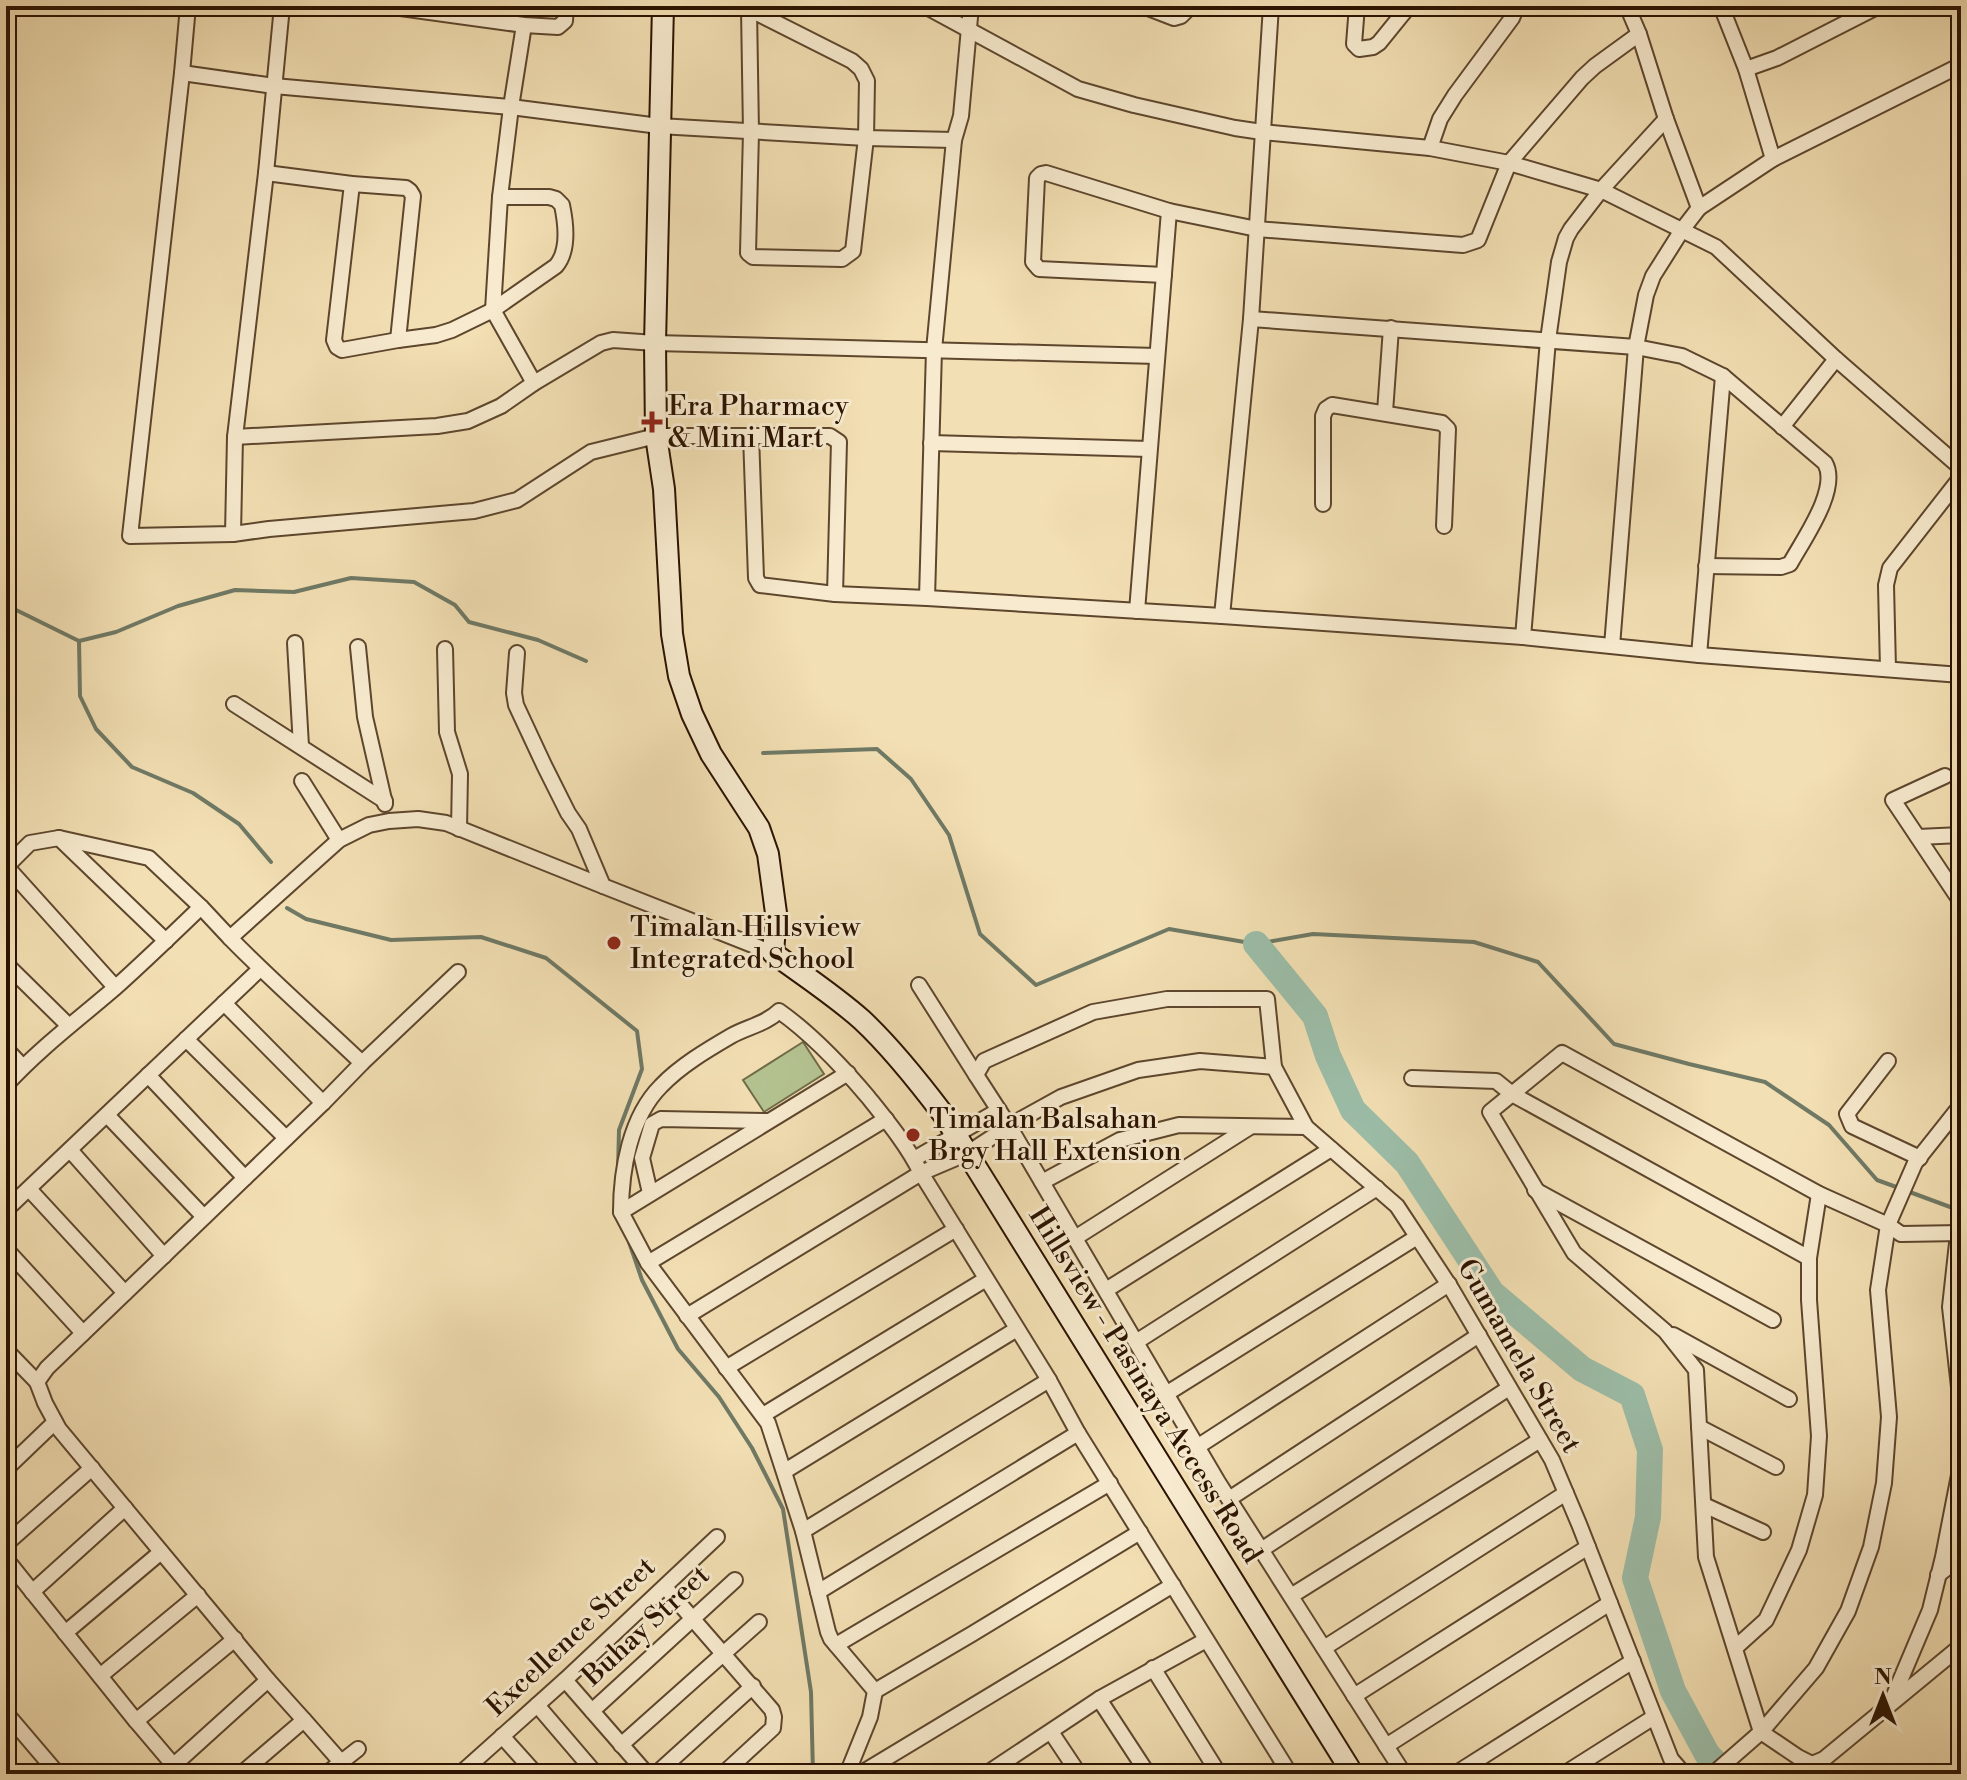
<svg xmlns="http://www.w3.org/2000/svg" width="1967" height="1780" font-family="'Libre Bodoni',serif">
<style>
.green{fill:#b4c391;stroke:#706b48;stroke-width:2}
.lines{fill:none;stroke-linecap:round;stroke-linejoin:round}
.stream{stroke:#6f7965;stroke-width:4}
.river{stroke:#9cbda8;stroke-width:26}
.street-casing{stroke:#5d462d;stroke-width:18}
.secondary-casing{stroke:#2b1300;stroke-width:24}
.street{stroke:#f7eace;stroke-width:14}
.secondary{stroke:#f7eace;stroke-width:20}
.poi-dot{fill:#8f2418;stroke:#f7eace;stroke-width:3}
.labels{text-anchor:middle;dominant-baseline:central;stroke-width:6;stroke-linejoin:round;paint-order:stroke}
.poi-label{font-size:28px;fill:#2b1300;stroke:#f7eace;text-anchor:start}
.street-label{font-size:28px;fill:#2b1300;stroke:#f7eace}
</style>
<rect width="100%" height="100%" fill="#f2dfb3"/>
<filter id="stains"><feTurbulence type="fractalNoise" baseFrequency=".0025" numOctaves="4"/><feColorMatrix values="0 0 0 0 .2 0 0 0 0 .09 0 0 0 0 .02 0 0 0 .5 -.17"/></filter>
<radialGradient id="worn" r=".72"><stop offset=".6" stop-color="#630" stop-opacity="0"/><stop offset="1" stop-color="#630" stop-opacity=".3"/></radialGradient>
<path class="green" d="M803 1042 824 1074 764 1112 743 1080Z"/>
<g class="lines">
<g class="stream">
<path d="M6 605 79 641 116 632 178 606 235 590 294 592 351 578 414 582 455 605 469 622 538 640 586 661"/>
<path d="M79 641 80 696 96 729 132 767 193 793 239 824 271 862"/>
<path d="M763 753 877 749 911 779 949 835 980 934 1036 985 1169 929 1256 944 1313 934 1474 942 1538 962 1614 1044 1689 1064 1765 1082 1829 1125 1877 1180 1899 1188"/>
<path d="M287 908 306 919 391 940 481 937 546 958 637 1031 642 1069 619 1130 618 1171"/>
<path d="M1907 1191 1961 1211"/>
<path d="M629 1242 642 1280 678 1349 719 1397 752 1448 783 1509 811 1692 813 1774"/>
</g>
<path class="river" d="M1256 944 1315 1016 1328 1056 1353 1110 1407 1163 1492 1293 1582 1369 1632 1395 1650 1450 1648 1517 1635 1578 1673 1691 1707 1754 1726 1774"/>
<defs>
<g id="street">
<path d="M188 6 182 73 130 536 233 534 269 529 474 511 517 500 591 452 656 436H830L839 442 835 594"/>
<path d="M386 6 524 25 558 27 565 21 566 6"/>
<path d="M925 6 1078 89 1134 105 1235 128 1262 132 1430 148 1509 163 1601 190 1716 247 1836 359 1961 468"/>
<path d="M1143 6 1174 18 1181 16 1186 11V6"/>
<path d="M1357 6 1354 44 1359 49 1373 47 1379 43 1409 6"/>
<path d="M1627 6 1639 34 1666 119 1699 208"/>
<path d="M1721 6 1746 69 1773 159"/>
<path d="M749 9 852 61 861 69 867 81 866 138 853 251 842 259 753 257 748 253 751 132 749 9V6"/>
<path d="M524 25 511 107 500 197 493 310 534 383"/>
<path d="M1746 69 1777 58 1879 6"/>
<path d="M182 73 274 86 511 107 659 126 866 138 954 140"/>
<path d="M1430 148 1440 119 1455 95 1512 18 1517 6"/>
<path d="M266 173 352 184 406 188 410 191 413 196 398 340"/>
<path d="M352 184 334 340 337 347 342 350 398 340 436 335 452 330 493 310 556 266C569 251 566 224 562 205L556 199 549 197H500"/>
<path d="M1164 275 1039 269 1033 262 1037 178 1041 174 1046 173 1169 211 1257 229 1463 245 1478 240 1509 163 1582 78 1595 66 1639 34"/>
<path d="M1251 319 1636 347 1682 356 1723 376 1825 463C1840 489 1803 540 1790 564L1781 567 1706 566"/>
<path d="M1385 412 1391 328"/>
<path d="M1782 427 1836 359"/>
<path d="M751 435 756 578 760 585 835 594 927 598 1222 616 1523 637 1699 655 1961 675"/>
<path d="M235 437 437 426 468 421 501 406 534 383 601 343 613 340 655 343 1157 356"/>
<path d="M931 443 1149 449"/>
<path d="M1323 504V416L1326 409 1332 405 1442 423 1448 429 1444 526"/>
<path d="M233 534 235 437 266 173 282 6"/>
<path d="M927 598 934 350 954 140 961 116 971 6"/>
<path d="M1137 611 1169 211"/>
<path d="M1222 616 1251 319 1271 6"/>
<path d="M1523 637 1548 340 1559 262 1566 238 1571 229 1601 190 1666 119"/>
<path d="M295 643 301 746"/>
<path d="M1612 646 1636 347 1646 295 1653 276 1682 230 1699 208 1773 159 1961 65"/>
<path d="M358 647 365 717 385 804"/>
<path d="M445 649 447 732 460 774 459 829"/>
<path d="M517 653 514 693 516 705 544 765 568 813 579 829 603 886 773 953"/>
<path d="M1699 655 1723 376"/>
<path d="M1888 669 1886 585 1890 568 1961 477"/>
<path d="M234 704 385 801"/>
<path d="M1945 776 1893 800 1961 902"/>
<path d="M302 781 339 840"/>
<path d="M1918 837 1961 835"/>
<path d="M59 838 166 941"/>
<path d="M6 866 115 987"/>
<path d="M6 867 30 843 59 838 149 858 201 907 230 938 339 840 369 825 389 821 418 819 446 823 603 886"/>
<path d="M230 938C272 981 318 1021 362 1063L323 1103 47 1368 37 1382 45 1403 59 1429 268 1680 304 1720 241 1774"/>
<path d="M6 964 68 1025"/>
<path d="M919 985 976 1075"/>
<path d="M224 1003 323 1103"/>
<path d="M186 1039 286 1138"/>
<path d="M6 1049 23 1067"/>
<path d="M1888 1061 1847 1114 1852 1126 1920 1158"/>
<path d="M362 1063 458 972"/>
<path d="M148 1075 245 1178"/>
<path d="M1412 1078 1496 1081 1512 1094 1809 1258"/>
<path d="M6 1085C40 1048 79 1019 116 987 145 961 173 934 201 907"/>
<path d="M107 1115 204 1217"/>
<path d="M70 1150 164 1256"/>
<path d="M914 1159 999 1110"/>
<path d="M1042 1182 1120 1140 1179 1125 1306 1127"/>
<path d="M29 1189 125 1293"/>
<path d="M1535 1190 1773 1320"/>
<path d="M650 1193 642 1158 652 1124 661 1119 767 1121"/>
<path d="M6 1210 260 969"/>
<path d="M621 1212C621 1170 630 1117 661 1086 680 1066 707 1050 731 1036 747 1027 766 1024 779 1011 813 1035 841 1065 868 1097 888 1122 907 1145 921 1173L1049 1380 1078 1433 1290 1774"/>
<path d="M1961 1233 1901 1234 1888 1225 1819 1194 1562 1053 1490 1112 1574 1253 1665 1331 1696 1370 1706 1557 1761 1732 1798 1757 1812 1764 1824 1759 1961 1646"/>
<path d="M1075 1238 1250 1127"/>
<path d="M6 1249 83 1333"/>
<path d="M648 1263 886 1119"/>
<path d="M1106 1290 1331 1149"/>
<path d="M687 1316 921 1173 968 1153 1009 1126 1061 1097 1138 1070 1200 1061 1274 1067"/>
<path d="M1673 1335 1789 1399"/>
<path d="M1136 1342 1377 1188"/>
<path d="M6 1350 37 1382"/>
<path d="M726 1368 956 1229"/>
<path d="M1166 1394 1417 1237"/>
<path d="M763 1415 986 1279"/>
<path d="M1699 1427 1776 1467"/>
<path d="M6 1443 11 1464"/>
<path d="M1197 1447 1449 1284"/>
<path d="M6 1469 55 1422"/>
<path d="M785 1471 1017 1329"/>
<path d="M1229 1499 1479 1335"/>
<path d="M1704 1505 1763 1532"/>
<path d="M803 1531 1049 1380"/>
<path d="M6 1544 92 1468"/>
<path d="M1261 1550 1509 1388"/>
<path d="M6 1559 136 1721 181 1774"/>
<path d="M1938 1575 1961 1557"/>
<path d="M665 1587 772 1710 774 1717 773 1728 723 1774"/>
<path d="M32 1592 125 1508"/>
<path d="M818 1592 1078 1433"/>
<path d="M1291 1596 1540 1440"/>
<path d="M65 1633 161 1552"/>
<path d="M836 1645 1110 1483"/>
<path d="M1324 1648 1566 1493"/>
<path d="M1735 1648 1766 1620 1799 1550 1815 1495 1819 1436 1809 1300V1258L1819 1194"/>
<path d="M1153 1668 1219 1774"/>
<path d="M100 1676 198 1595"/>
<path d="M565 1680 647 1774"/>
<path d="M875 1691 972 1634 1140 1532"/>
<path d="M1354 1696 1588 1547"/>
<path d="M1099 1699 1148 1774"/>
<path d="M1892 1700 1930 1610 1943 1557 1959 1475 1961 1405 1950 1307 1958 1234"/>
<path d="M537 1705 596 1774"/>
<path d="M592 1711 735 1580"/>
<path d="M6 1713 58 1774"/>
<path d="M304 1720 341 1762"/>
<path d="M136 1721 235 1639"/>
<path d="M1051 1732 1079 1774"/>
<path d="M502 1736 536 1774"/>
<path d="M621 1745 759 1622"/>
<path d="M1386 1746 1610 1603"/>
<path d="M174 1765 268 1680"/>
<path d="M326 1774 358 1749"/>
<path d="M460 1774 565 1680 717 1537"/>
<path d="M656 1774 753 1686"/>
<path d="M847 1774 870 1717 875 1691 831 1639 828 1632 803 1531 768 1423 648 1263 621 1212 848 1073"/>
<path d="M860 1774 1173 1585"/>
<path d="M986 1774 1099 1699 1206 1640"/>
<path d="M1404 1774 1218 1482 1009 1126 976 1075 984 1061 1093 1012 1167 999H1267L1274 1067 1306 1127 1397 1206 1451 1288 1552 1460 1579 1524 1671 1759 1684 1774"/>
<path d="M1455 1774 1633 1661"/>
<path d="M1564 1774 1654 1717"/>
<path d="M1713 1774 1761 1732 1816 1668 1848 1611 1871 1547 1884 1483 1889 1417 1878 1290 1888 1225 1915 1163 1961 1105"/>
</g>
<path id="secondary" d="M663 6 655 343 656 436 664 489 672 634 679 676 692 714 711 754 759 828 768 854 776 913 773 953C803 975 834 995 862 1020 892 1048 918 1081 943 1114L1353 1774"/>
</defs>
<use href="#street" class="street-casing"/>
<use href="#secondary" class="secondary-casing"/>
<use href="#street" class="street"/>
<use href="#secondary" class="secondary"/>
</g>
<g class="poi-dot">
<path d="M648 410h8v8h8v8h-8v8h-8v-8h-8v-8h8z"/>
<circle cx="614" cy="943" r="8"/>
<circle cx="913" cy="1135" r="8"/>
</g>
<g class="labels">
<g class="poi-label">
<text x="668" y="406">Era Pharmacy<tspan x="668" dy="32">&amp; Mini Mart</tspan></text>
<text x="630" y="927">Timalan Hillsview<tspan x="630" dy="32">Integrated School</tspan></text>
<text x="929" y="1119">Timalan Balsahan<tspan x="929" dy="32">Brgy Hall Extension</tspan></text>
</g>
<g class="street-label">
<text transform="translate(1519 1356) rotate(60)">Gumamela Street</text>
<text transform="translate(1145 1385) rotate(58)">Hillsview - Pasinaya Access Road</text>
<text transform="translate(646 1626) rotate(-43)">Buhay Street</text>
<text transform="translate(571 1637) rotate(-43)">Excellence Street</text>
</g>
</g>
<rect width="1967" height="1780" fill="none" stroke="#f2dfb3" stroke-width="32"/>
<rect x="8" y="8" width="1951" height="1764" fill="none" stroke="#2b1300" stroke-width="4"/>
<rect x="16" y="16" width="1935" height="1748" fill="none" stroke="#2b1300" stroke-width="2"/>
<g transform="translate(1883 1696)" stroke="#f7eace" stroke-width="6" paint-order="stroke">
<path d="M0-6L14 30L0 20L-14 30Z" fill="#2b1300"/>
<text y="-12" font-size="22" font-weight="bold" text-anchor="middle" fill="#2b1300">N</text>
</g>
<rect width="100%" height="100%" filter="url(#stains)"/>
<rect width="100%" height="100%" fill="url(#worn)"/>
</svg>
